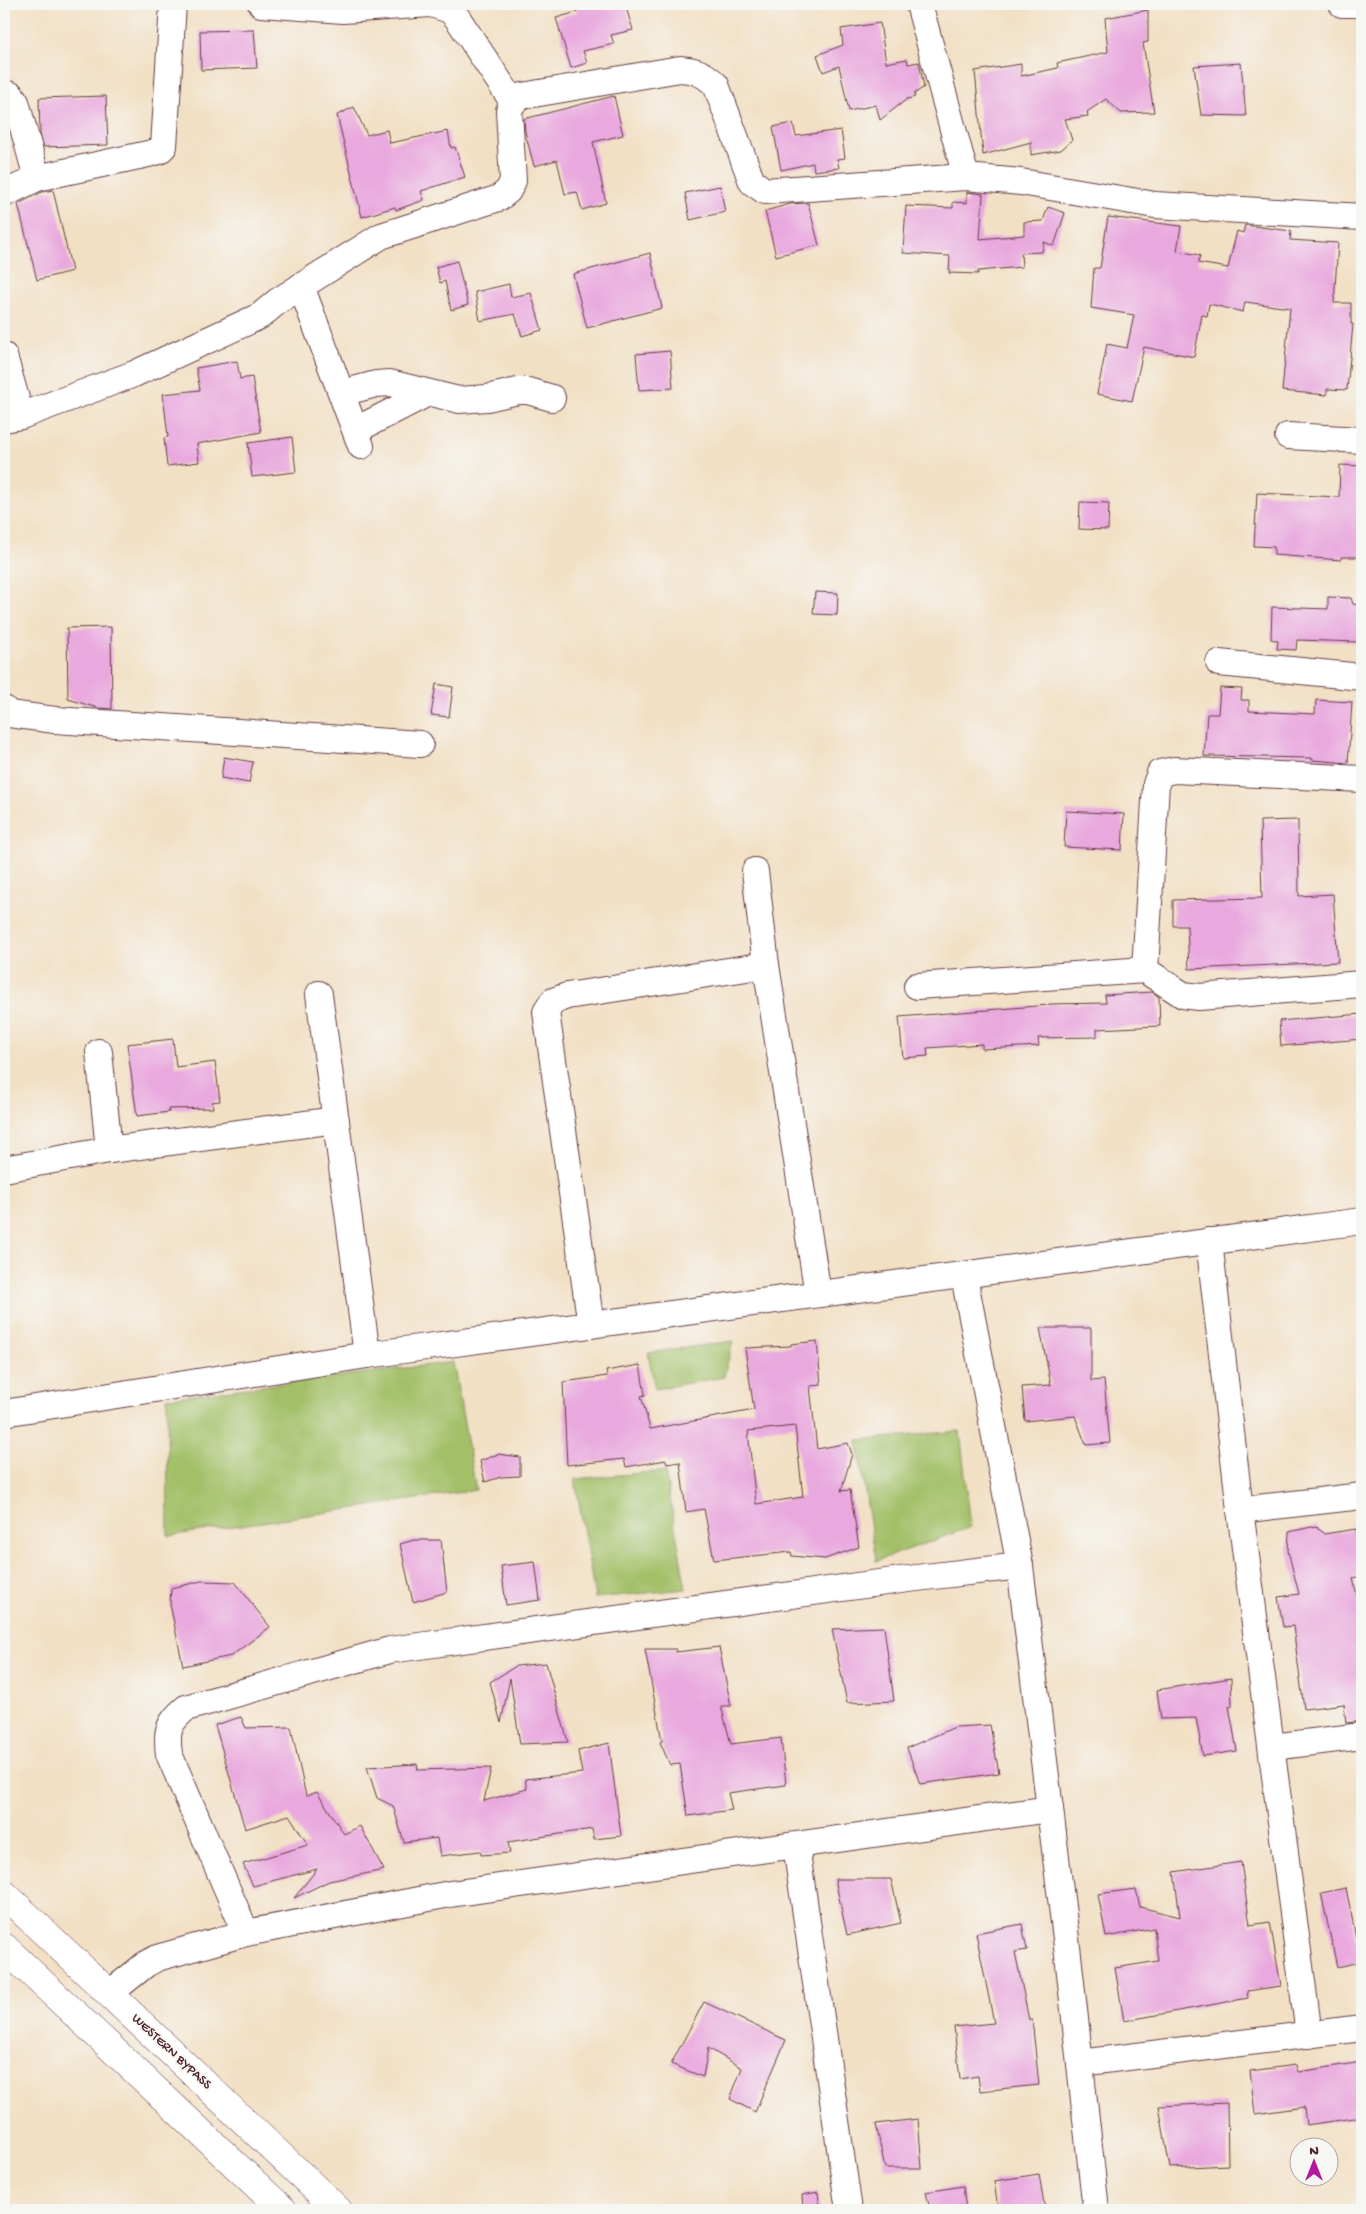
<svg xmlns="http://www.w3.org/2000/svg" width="1366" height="2214" font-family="'Gochi Hand',sans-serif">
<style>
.green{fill:#a3c067;stroke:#767049}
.building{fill:#e9a8de;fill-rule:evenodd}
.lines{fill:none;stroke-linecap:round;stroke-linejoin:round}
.minor-casing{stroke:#633c42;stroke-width:28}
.major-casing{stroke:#633c42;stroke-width:29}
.minor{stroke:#fff;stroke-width:26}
.major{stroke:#fff;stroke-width:28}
.labels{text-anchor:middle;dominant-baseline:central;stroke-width:4;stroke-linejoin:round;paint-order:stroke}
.street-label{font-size:14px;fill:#4a1f2b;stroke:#f6f6f2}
</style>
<rect width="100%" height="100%" fill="#f6f6f2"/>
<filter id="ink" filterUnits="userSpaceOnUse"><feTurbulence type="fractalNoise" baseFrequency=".02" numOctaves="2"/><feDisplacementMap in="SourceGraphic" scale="10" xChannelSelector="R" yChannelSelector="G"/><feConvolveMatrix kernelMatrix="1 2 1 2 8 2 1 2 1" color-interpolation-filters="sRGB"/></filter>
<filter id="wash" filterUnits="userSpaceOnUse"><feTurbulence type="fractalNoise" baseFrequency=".0096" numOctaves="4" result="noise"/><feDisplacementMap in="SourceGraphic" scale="20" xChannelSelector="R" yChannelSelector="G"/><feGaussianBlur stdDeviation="1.12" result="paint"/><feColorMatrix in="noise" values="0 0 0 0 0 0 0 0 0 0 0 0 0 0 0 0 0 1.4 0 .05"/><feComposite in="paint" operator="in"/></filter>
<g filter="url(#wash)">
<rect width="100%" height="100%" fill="#f2e0c5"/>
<g class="green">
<path d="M733 1341 724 1377 655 1389 648 1353Z"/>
<path d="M453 1362 476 1490 168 1536 167 1398Z"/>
<path d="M960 1431 971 1527 876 1561 857 1440Z"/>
<path d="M665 1471 686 1589 595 1598 575 1479Z"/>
</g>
<g id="blocks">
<g class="building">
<path d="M575 4H625L633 30 611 35 614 44 583 51 587 63 571 68 556 18 577 12Z"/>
<path d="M1148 10V42L1143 43 1154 112 1121 113 1106 99 1087 112 1088 116 1065 119 1072 140 1061 150 1031 155V142L983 155 975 71 1021 64V76L1058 68 1057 63 1108 52 1105 18Z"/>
<path d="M880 23 886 63 907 59 908 64 919 62 924 87 914 94 915 97 907 99 880 120 876 105 849 111 839 66 823 72 817 55 843 45 841 29Z"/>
<path d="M254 30 257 68 201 70 200 31Z"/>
<path d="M1241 63 1246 116 1201 115 1194 66Z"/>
<path d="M106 96 108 145 44 147 40 134 39 98Z"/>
<path d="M614 96 623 135 593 142 606 203 582 210 577 192 565 194 557 160 534 166 525 132 524 119Z"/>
<path d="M354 107 367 135 387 130 390 143 448 131 451 148 455 147 465 177 421 191 424 200 396 210 395 207 362 217 337 115Z"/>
<path d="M793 123 796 136 841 130 845 158 837 159 839 168 814 171 813 163 781 170 773 127Z"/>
<path d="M720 186 725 212 690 220 685 193Z"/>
<path d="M53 190 72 271 37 280 18 204 42 192Z"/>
<path d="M967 192 983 194 980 239 1024 235V222L1043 221 1048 207 1065 213 1054 246 1044 242 1042 252 1021 253 1022 267 978 271V274L949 273 950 256 903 253 906 206 953 208V202L967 203Z"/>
<path d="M808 203 819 245 776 256 765 211 790 204Z"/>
<path d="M1108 217 1181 226 1177 251 1200 255 1198 263 1228 268 1237 231 1243 233 1245 225 1291 231 1290 240 1338 243 1334 303H1351V324H1353L1347 390 1327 389V395L1282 391 1290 308 1245 302 1243 312 1209 304 1207 316 1202 315 1194 357 1144 347 1132 401 1097 394 1107 344 1127 348 1134 315 1091 308 1094 268H1100Z"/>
<path d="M650 253 662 308 587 328 573 274Z"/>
<path d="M457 261 468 305 451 310 445 281 440 283 436 267Z"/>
<path d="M509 284 511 297 531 293 542 330 522 336 515 314 480 321 475 292Z"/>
<path d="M670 351 673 388 639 390 636 354Z"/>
<path d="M237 361 240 379 252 377 261 432 197 444 199 462 167 466 164 438 168 437 163 394 200 390 196 368Z"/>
<path d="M292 437 296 472 252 477 248 443Z"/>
<path d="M1340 465 1362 466V557H1341V560L1274 555V547L1254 546 1257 493 1339 497Z"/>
<path d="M1080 502 1109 503 1108 530 1079 529Z"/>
<path d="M815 592 838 593 837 615 813 614Z"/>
<path d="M1328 597 1351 598 1353 604 1360 605 1358 642 1297 640 1296 650 1277 649 1278 641 1271 639 1272 607 1328 609Z"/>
<path d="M111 627 112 709 98 708 68 699 67 628Z"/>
<path d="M436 684 453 687 449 717 431 715Z"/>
<path d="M1220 688 1242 689 1241 700H1249V711L1315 714 1316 700 1352 702 1348 763 1312 760V758L1204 756 1207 714H1218Z"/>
<path d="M224 757 253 762 249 783 221 778Z"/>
<path d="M1066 811 1124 814 1122 850 1064 847Z"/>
<path d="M1298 820 1299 896 1333 894 1338 962 1189 969 1187 926H1173V900L1262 898 1260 821Z"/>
<path d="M1152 992 1159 997 1160 1026 1097 1029V1037L1038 1038 1039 1046 982 1049V1044L927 1048 928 1056 903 1058 899 1017 1049 1005V1004L1106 1003 1105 995Z"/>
<path d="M1362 1014V1039L1281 1046 1279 1021Z"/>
<path d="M173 1039 176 1067 215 1062 220 1101 212 1102 213 1108 168 1109 169 1112 137 1116 127 1044Z"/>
<path d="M1040 1328H1091V1381L1104 1380 1110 1443 1086 1445 1075 1416 1025 1421 1022 1387 1051 1385Z"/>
<path d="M817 1341 821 1385 810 1386 817 1449 848 1443 852 1454 841 1491 850 1490 859 1547 825 1559 792 1556 791 1552 714 1560 704 1509 686 1512 680 1462 667 1464 666 1460 626 1467 624 1459 567 1465 563 1382 607 1376 606 1371 640 1365 645 1395 641 1396 650 1429 754 1410 745 1348 791 1346V1344ZM795 1426 803 1497 756 1504 748 1431Z"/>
<path d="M498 1454 520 1457V1476L501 1477 485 1482 480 1461Z"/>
<path d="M1316 1526 1324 1534 1356 1529 1362 1576 1353 1578 1362 1619V1721L1346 1723 1344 1704 1304 1709 1293 1626 1283 1627 1278 1597 1299 1594 1288 1551 1289 1532Z"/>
<path d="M414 1540H441L447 1592 413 1602 400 1544Z"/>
<path d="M535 1562 540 1600 506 1605 501 1566Z"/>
<path d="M202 1581 235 1582 270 1627 231 1656 183 1666 170 1604 171 1588Z"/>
<path d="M884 1627 894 1701 847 1703 832 1629Z"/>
<path d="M719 1647 731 1706H721L731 1744 781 1738 786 1785 728 1793 732 1810 688 1816 680 1764 670 1765 660 1742 662 1741 645 1649H676V1652Z"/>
<path d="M546 1663 568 1742 520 1744 510 1678 501 1723 490 1682 516 1666Z"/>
<path d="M1231 1678 1232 1706H1229L1237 1751 1203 1756 1196 1718 1161 1719 1157 1690Z"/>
<path d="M241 1717 246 1728 291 1727 306 1796 317 1792 344 1834 360 1826 384 1870 329 1881 294 1898 317 1869 253 1886 243 1864 308 1845 289 1815 245 1829 215 1725Z"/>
<path d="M990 1725 999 1773 920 1784 907 1748 955 1727Z"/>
<path d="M609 1743 621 1836 594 1839 592 1829 508 1842 510 1853 481 1855 480 1851 440 1856 437 1838 404 1842 393 1806 377 1798 367 1767 417 1764 418 1770 491 1768 484 1801 527 1789 525 1779 582 1773 578 1751Z"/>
<path d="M1241 1862 1250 1925 1270 1922 1281 1986 1247 1991 1248 1998 1124 2021 1115 1968 1158 1961 1154 1928 1106 1937 1098 1894 1136 1889 1140 1907 1180 1917 1174 1872Z"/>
<path d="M835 1879H891L901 1923 847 1935Z"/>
<path d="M1346 1888 1361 1962 1337 1967 1321 1893Z"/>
<path d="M1022 1924 1027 1950 1015 1952 1029 2020 1032 2019 1039 2085 980 2091 978 2076 960 2079 954 2027 994 2023 976 1933Z"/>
<path d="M704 2002 786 2040 755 2112 730 2099 742 2068 708 2048 703 2077 671 2064Z"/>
<path d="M1362 2062V2117L1306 2125 1304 2107 1255 2114 1250 2071 1296 2065 1298 2072Z"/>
<path d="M1227 2103 1228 2165 1170 2168 1159 2106Z"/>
<path d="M918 2119 922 2168H885L876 2124Z"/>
<path d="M1039 2174 1045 2210H998L994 2181Z"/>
<path d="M963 2186 966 2210H930L926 2192Z"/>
<path d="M818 2192 820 2210H803L802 2195Z"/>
</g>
</g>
</g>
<g filter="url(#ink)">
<use href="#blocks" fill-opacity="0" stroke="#633c42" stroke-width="1"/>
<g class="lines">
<defs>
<g id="minor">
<path d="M261 4 343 10 430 4"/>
<path d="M431 4 450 10 458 19 513 102"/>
<path d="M919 4 966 177"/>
<path d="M1342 4H1362"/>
<path d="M4 93 11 95 16 102 37 178"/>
<path d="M4 194 37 178 148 154 159 151 164 146 173 4"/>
<path d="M301 286 361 446"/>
<path d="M4 356 21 416"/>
<path d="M342 393 376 384 390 383 459 400 487 398 518 391H528L552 398"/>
<path d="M4 419 21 416 134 374 260 316 278 301 381 236 499 198 508 191 513 181 509 111 513 102 522 96 680 69C696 70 705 74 716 85L752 182 765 191 966 177 1021 182 1155 205 1362 217"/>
<path d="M356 430 428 393"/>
<path d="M1288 436 1362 440"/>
<path d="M1219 663 1362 677"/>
<path d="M4 709 9 714 55 720 420 744"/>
<path d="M755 871 766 965"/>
<path d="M1145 970 1156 784 1160 773 1174 770 1362 779"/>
<path d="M917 986 1145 970 1183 995 1199 997 1362 984"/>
<path d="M319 994 367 1355"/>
<path d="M109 1150 336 1120"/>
<path d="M4 1169 109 1150 99 1052"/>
<path d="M1209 1241 1240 1510 1309 2035"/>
<path d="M964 1276 1020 1566 1068 1955 1096 2210"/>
<path d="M591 1325 546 1012 553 1001 567 996 766 965 818 1294"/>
<path d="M4 1413 367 1355 1362 1221"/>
<path d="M1240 1510 1362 1496"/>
<path d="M1272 1747 1362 1736"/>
<path d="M796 1846 849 2210"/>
<path d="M246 1933 169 1754C166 1731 168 1723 186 1708L390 1650 908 1579 1020 1566"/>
<path d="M110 1993 146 1964 157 1958 246 1933 450 1894 1050 1809"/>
<path d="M1080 2063 1362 2028"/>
</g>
<g id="major">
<path d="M4 1894 338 2210"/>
<path d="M4 1947 283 2210"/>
</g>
</defs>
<use href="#minor" class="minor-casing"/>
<use href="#major" class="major-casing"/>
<use href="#minor" class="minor"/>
<use href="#major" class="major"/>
</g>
</g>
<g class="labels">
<g class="street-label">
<text transform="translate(171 2052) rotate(43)">WESTERN BYPASS</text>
</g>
</g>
<rect width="1366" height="2214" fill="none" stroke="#f6f6f2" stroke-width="20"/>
<g transform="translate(1314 2162)"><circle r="24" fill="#f6f6f2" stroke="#b1a0a2"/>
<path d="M0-4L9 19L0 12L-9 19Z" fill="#b5179e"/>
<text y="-8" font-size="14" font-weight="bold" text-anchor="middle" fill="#4a1f2b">N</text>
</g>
</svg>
